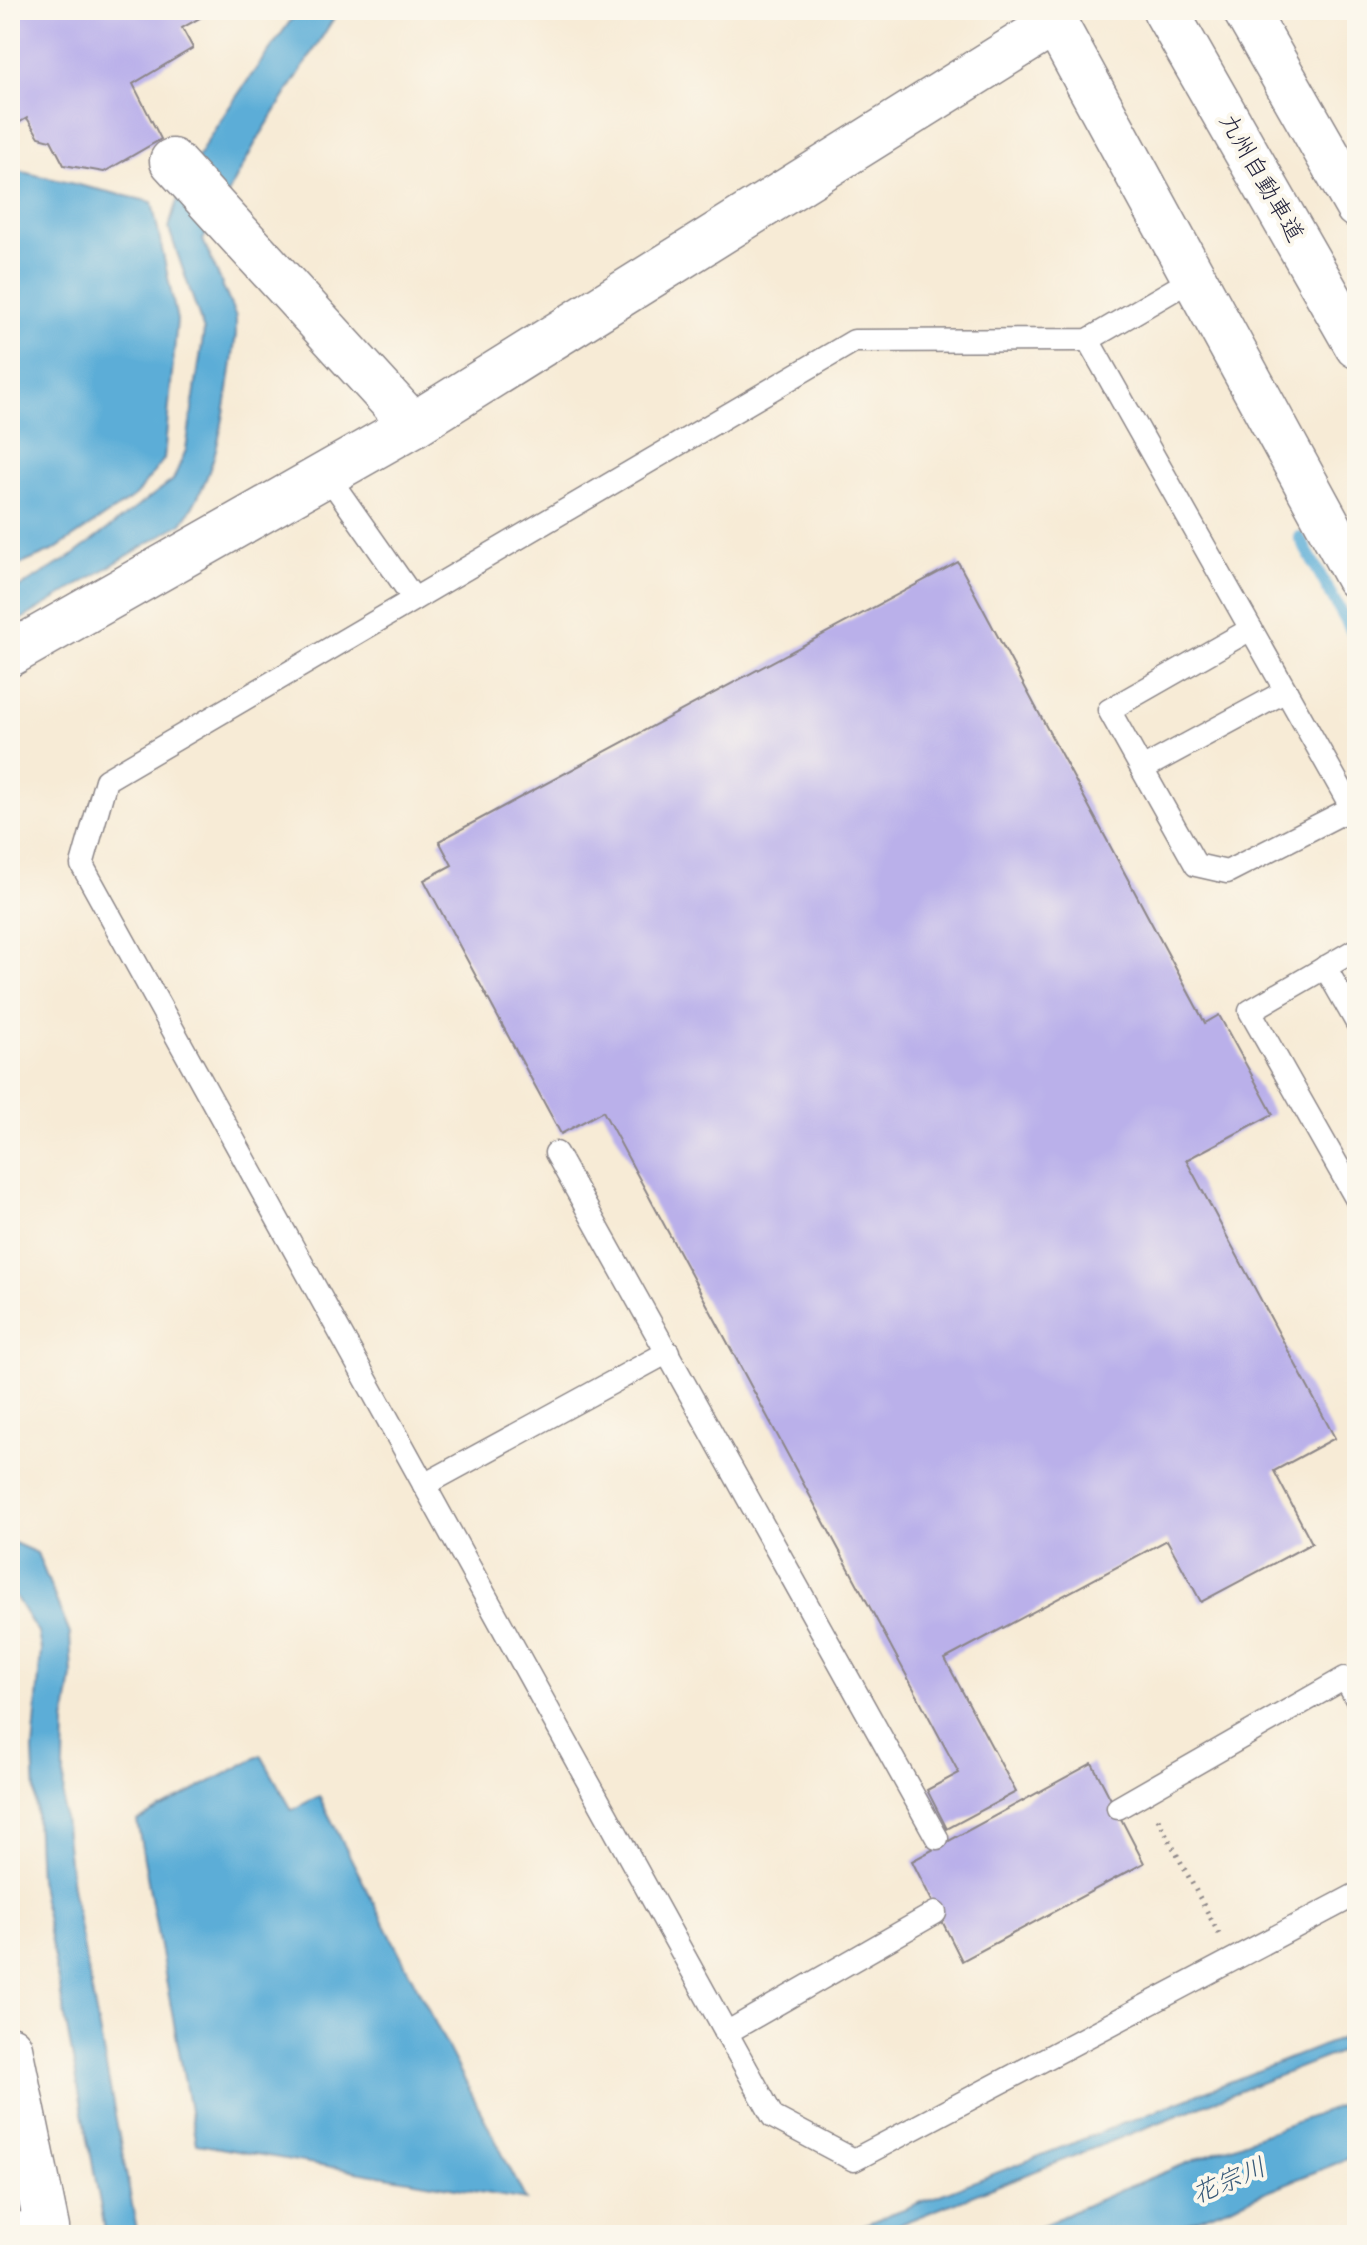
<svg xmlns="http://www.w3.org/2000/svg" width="1367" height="2245" font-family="'Architects Daughter','Klee One',sans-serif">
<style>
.water{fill:#5cadd7;stroke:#3f6889;stroke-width:2}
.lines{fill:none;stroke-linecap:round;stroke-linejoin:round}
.stream{stroke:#5cadd7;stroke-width:12}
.building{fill:#bab0ea}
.lane-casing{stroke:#8c8688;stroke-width:25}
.street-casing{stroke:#8c8688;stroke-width:47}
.highway-casing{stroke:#8c8688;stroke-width:47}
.path{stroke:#8c8688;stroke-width:5;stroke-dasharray:2 6;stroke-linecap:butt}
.lane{stroke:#fff;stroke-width:22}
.street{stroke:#fff;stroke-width:44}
.highway{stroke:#fff;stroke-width:44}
.labels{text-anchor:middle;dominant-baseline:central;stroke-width:8;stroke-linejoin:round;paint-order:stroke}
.street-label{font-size:24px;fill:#22223b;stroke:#fbf7ec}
.water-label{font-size:26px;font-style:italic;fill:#395a79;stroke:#fbf7ec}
</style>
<rect width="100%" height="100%" fill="#fbf7ec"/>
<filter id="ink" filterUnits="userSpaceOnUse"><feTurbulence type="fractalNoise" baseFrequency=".0125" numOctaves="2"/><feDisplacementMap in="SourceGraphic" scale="16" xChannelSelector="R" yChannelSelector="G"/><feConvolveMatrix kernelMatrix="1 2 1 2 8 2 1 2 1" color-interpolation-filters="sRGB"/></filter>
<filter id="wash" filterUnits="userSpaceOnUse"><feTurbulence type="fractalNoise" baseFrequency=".006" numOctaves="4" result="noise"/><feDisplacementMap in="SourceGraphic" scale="32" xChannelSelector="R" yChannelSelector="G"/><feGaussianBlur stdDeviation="1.8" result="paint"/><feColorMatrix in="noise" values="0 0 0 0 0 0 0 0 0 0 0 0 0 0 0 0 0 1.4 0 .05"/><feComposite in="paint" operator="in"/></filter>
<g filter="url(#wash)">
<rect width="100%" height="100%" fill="#f7ebd6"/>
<g class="water">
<path d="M298 10H339L256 142 203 240 236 317V335C226 400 222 468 182 523L10 626V593L72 556 173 480 186 450 204 331 169 229C182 160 258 69 298 10Z"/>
<path d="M10 169 152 202 177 320 164 459 135 496 54 550 10 569Z"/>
<path d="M10 1541 37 1553 70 1634 72 1676 65 1722 63 1809 72 1887 137 2231 239 2235H106L39 1879 33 1751 41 1649 38 1633 10 1588Z"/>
<path d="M261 1755 292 1810 319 1796 526 2200 196 2144 137 1821Z"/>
<path d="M1357 2032V2045L872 2235H837Z"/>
<path d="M1357 2100V2155L1158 2235H1024C1131 2181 1244 2141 1357 2100Z"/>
</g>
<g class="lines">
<path class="stream" d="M1299 537 1357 641"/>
</g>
<g id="blocks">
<g class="building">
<path d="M10 10H214L182 28 193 48 133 84 161 139 104 172 64 165 51 140 39 137 27 118 10 128Z"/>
<path d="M958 562 1205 1023 1219 1015 1273 1114 1186 1160 1335 1438 1274 1471 1312 1543 1201 1602 1167 1540 945 1659 1016 1792 947 1829 927 1790 959 1773 603 1111 561 1134 424 880 452 865 439 841Z"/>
<path d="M1092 1763 1144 1863 962 1961 912 1861Z"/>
</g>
</g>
</g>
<g filter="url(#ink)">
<use href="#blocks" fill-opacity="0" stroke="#8c8688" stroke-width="2"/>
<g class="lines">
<defs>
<g id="lane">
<path d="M1194 278 1088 340 854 341 106 780 82 865 773 2117 854 2160 1357 1894"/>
<path d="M1088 340 1357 817"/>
<path d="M327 475 414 599"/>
<path d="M1286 691 1142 769 1196 865 1227 872 1352 808"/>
<path d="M1142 769 1109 710 1251 629"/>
<path d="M1357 949 1250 1011 1357 1200"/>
<path d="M1325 967 1357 1023"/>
<path d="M556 1153 937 1838"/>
<path d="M424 1485 668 1352"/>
<path d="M1118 1808 1345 1678 1357 1700"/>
<path d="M726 2033 935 1913"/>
</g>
<g id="street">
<path d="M1048 10 1357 577"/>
<path d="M172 161 413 425"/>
<path d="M10 654 413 425 1055 23"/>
<path d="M10 2048 47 2228 20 2235"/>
</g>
<g id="highway">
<path d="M1165 10 1357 346"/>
<path d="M1245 10 1357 206"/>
</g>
</defs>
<use href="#lane" class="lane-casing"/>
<use href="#street" class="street-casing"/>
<use href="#highway" class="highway-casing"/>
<g class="path">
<path d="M1158 1819 1219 1934"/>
<path d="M1281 2235 1304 2230 1357 2231"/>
</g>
<use href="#lane" class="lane"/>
<use href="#street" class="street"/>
<use href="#highway" class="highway"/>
</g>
</g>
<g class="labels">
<g class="street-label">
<text transform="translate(1261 178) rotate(60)">九州自動車道</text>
</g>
<g class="water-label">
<text transform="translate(1229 2181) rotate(-23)">花宗川</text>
</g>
</g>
<rect width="1367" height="2245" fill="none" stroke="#fbf7ec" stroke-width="40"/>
</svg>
